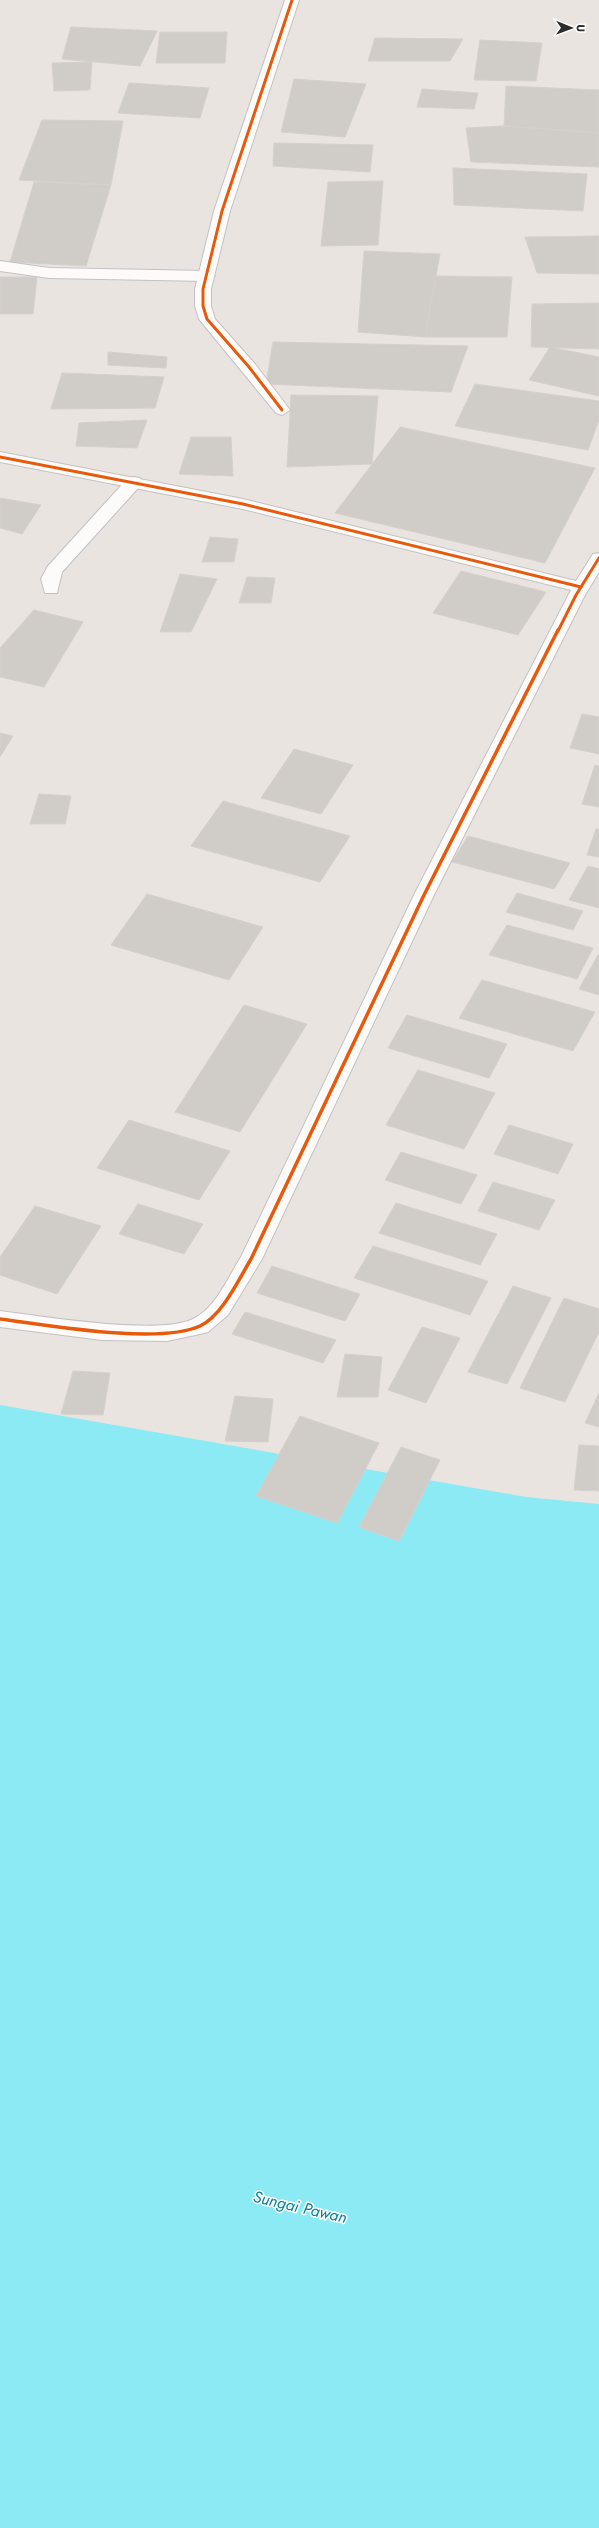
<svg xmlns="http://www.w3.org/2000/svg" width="599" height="2528" font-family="Jost,sans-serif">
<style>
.water{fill:#8ceaf4}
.building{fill:#d0cdc9;stroke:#d5d0cc}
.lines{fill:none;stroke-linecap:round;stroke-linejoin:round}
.lane-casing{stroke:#c3c1c2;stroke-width:2}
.street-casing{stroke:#c3c1c2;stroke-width:2}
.lane{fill:#fcfbfa;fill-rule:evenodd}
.street{fill:#fcfbfa;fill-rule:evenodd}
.cycleway-far1-casing{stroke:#fff;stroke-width:5}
.cycleway-casing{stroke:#fff;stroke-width:6}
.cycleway-far1{stroke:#e8590c;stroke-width:3}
.cycleway{stroke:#e8590c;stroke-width:3.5}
.labels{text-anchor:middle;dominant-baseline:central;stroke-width:3;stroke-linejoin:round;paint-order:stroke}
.near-water-label{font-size:16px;font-style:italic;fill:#027f9b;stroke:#fff}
</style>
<rect width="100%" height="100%" fill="#eae4e0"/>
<path class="water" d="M0 1405 526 1497 599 1504V2528H0Z"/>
<g class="building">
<path d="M71 27 157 31 140 66 62 59Z"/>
<path d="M160 32H227L225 63H156Z"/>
<path d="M375 38 463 39 450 61H368Z"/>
<path d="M480 40 542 43 536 81 474 80Z"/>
<path d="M92 62 90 90 54 91 52 63Z"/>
<path d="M294 79 366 84 345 137 281 132Z"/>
<path d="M129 83 209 88 200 118 118 113Z"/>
<path d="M506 86 599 90V133L504 126Z"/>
<path d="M422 89 478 93 474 109 417 107Z"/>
<path d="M42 120 123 121 111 185 19 180Z"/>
<path d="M504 126 599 133V167L471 162 466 128Z"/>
<path d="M274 143 373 145 370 172 273 166Z"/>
<path d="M453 168 587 174 583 211 454 205Z"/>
<path d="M383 181 378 245 321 246 328 182Z"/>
<path d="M34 182 111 185 86 266 10 262Z"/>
<path d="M599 236V274L537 273 525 237Z"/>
<path d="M364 251 440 254 425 337 358 332Z"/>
<path d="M436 276 512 277 507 337H425Z"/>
<path d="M0 277H37L33 314H0Z"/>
<path d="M599 303V349L531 347 532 304Z"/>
<path d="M273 342 468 346 451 392 266 384Z"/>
<path d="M550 347 599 357V396L529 380Z"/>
<path d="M108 352 167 357 166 368 108 365Z"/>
<path d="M62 373 164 377 155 408 51 409Z"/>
<path d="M475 384 599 401V420L588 450 455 426Z"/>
<path d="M291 395 378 396 372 464 287 467Z"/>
<path d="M147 420 137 448 76 446 79 423Z"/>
<path d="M400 427 595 468 545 563 335 513Z"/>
<path d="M191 437H231L233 476 179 474Z"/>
<path d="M0 498 41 505 22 534 0 528Z"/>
<path d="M210 537 238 539 234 562H202Z"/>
<path d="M461 571 546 592 518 635 433 613Z"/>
<path d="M180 574 217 579 191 632H160Z"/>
<path d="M247 577 275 578 271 603H239Z"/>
<path d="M34 610 83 622 44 687 0 677V648Z"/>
<path d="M582 714 599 717V754L570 748Z"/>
<path d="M0 733 13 736 0 757Z"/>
<path d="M294 749 353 765 321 814 261 798Z"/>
<path d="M595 765 599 766V807L582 804Z"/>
<path d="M39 794 71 796 65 824H30Z"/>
<path d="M223 801 350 836 320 882 191 846Z"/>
<path d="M596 829H599V857L587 855Z"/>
<path d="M468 836 570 863 554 889 452 862Z"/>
<path d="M588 866 599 869V908L569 900Z"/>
<path d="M517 893 583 911 573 930 506 912Z"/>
<path d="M147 894 263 927 229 980 111 945Z"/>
<path d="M507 925 593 948 577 979 489 955Z"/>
<path d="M598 955H599V995L579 989Z"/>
<path d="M482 980 595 1012 573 1051 459 1018Z"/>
<path d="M244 1005 307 1024 240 1132 175 1112Z"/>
<path d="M407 1015 507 1044 489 1078 388 1048Z"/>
<path d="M418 1070 495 1093 464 1149 386 1125Z"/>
<path d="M129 1120 230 1151 199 1200 97 1168Z"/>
<path d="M509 1125 573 1144 558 1174 494 1154Z"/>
<path d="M401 1152 477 1175 461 1204 385 1180Z"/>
<path d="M493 1182 555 1200 539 1230 478 1211Z"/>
<path d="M396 1203 497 1234 480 1265 379 1233Z"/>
<path d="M138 1204 203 1224 184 1254 119 1234Z"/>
<path d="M35 1206 101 1226 57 1294 0 1275V1257Z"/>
<path d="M373 1246 488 1281 470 1315 354 1278Z"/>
<path d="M272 1266 360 1294 345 1321 257 1293Z"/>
<path d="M513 1286 551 1298 507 1384 468 1372Z"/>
<path d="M564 1298 599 1309V1332L565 1402 520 1388Z"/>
<path d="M245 1312 336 1340 323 1363 232 1334Z"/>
<path d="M422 1327 460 1338 426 1403 388 1390Z"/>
<path d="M345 1354 382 1357 378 1397H337Z"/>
<path d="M73 1371 110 1373 103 1415 61 1414Z"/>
<path d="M599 1393V1427L585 1423Z"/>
<path d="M235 1396 273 1399 268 1442 225 1441Z"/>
<path d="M300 1416 379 1443 337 1523 256 1496Z"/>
<path d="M579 1445 599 1446V1491L574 1490Z"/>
<path d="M401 1447 440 1460 399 1541 359 1527Z"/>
</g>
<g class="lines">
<defs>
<g id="lane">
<path d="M0 261 49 268 207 271 215 276 207 281 49 278 0 271Z"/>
<path d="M134 477 140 478 142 482 140 486 62 572 57 593H45L41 579 48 566 128 478Z"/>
</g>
<g id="street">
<path d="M285 0H299L230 211 211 289V306L215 319 255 364 290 410 282 415 276 413 199 319 195 306V289L214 211Z"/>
<path d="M0 452 243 499 576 581 593 554 599 553V572L585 595 434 895 262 1259 228 1315 208 1332 200 1334 167 1341 102 1340 0 1327V1311C41 1316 159 1336 193 1319 216 1308 228 1277 241 1257L414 895 571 590 243 509 0 462Z"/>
</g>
</defs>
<use href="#lane" class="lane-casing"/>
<use href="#street" class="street-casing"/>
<use href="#lane" class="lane"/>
<use href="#street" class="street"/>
<defs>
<g id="cycleway-far1">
<path d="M282 410 249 367 207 319 203 306V289L222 211 292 0"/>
<path d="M0 457 243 504 581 587"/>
<path d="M558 631 576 595 599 558"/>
</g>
<path id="cycleway" d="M0 1319C47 1325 158 1345 200 1326 222 1316 239 1279 251 1259L424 895 558 630"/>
</defs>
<use href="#cycleway-far1" class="cycleway-far1-casing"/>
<use href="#cycleway" class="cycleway-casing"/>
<use href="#cycleway-far1" class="cycleway-far1"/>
<use href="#cycleway" class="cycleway"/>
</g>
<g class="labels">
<g class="near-water-label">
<text transform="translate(300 2207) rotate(13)">Sungai Pawan</text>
</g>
</g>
<g transform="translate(571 28) rotate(91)" stroke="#ffffff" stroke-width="3" paint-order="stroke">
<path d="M0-3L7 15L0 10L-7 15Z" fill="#2b2b2b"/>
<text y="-6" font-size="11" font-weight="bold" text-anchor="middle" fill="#2b2b2b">U</text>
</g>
</svg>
